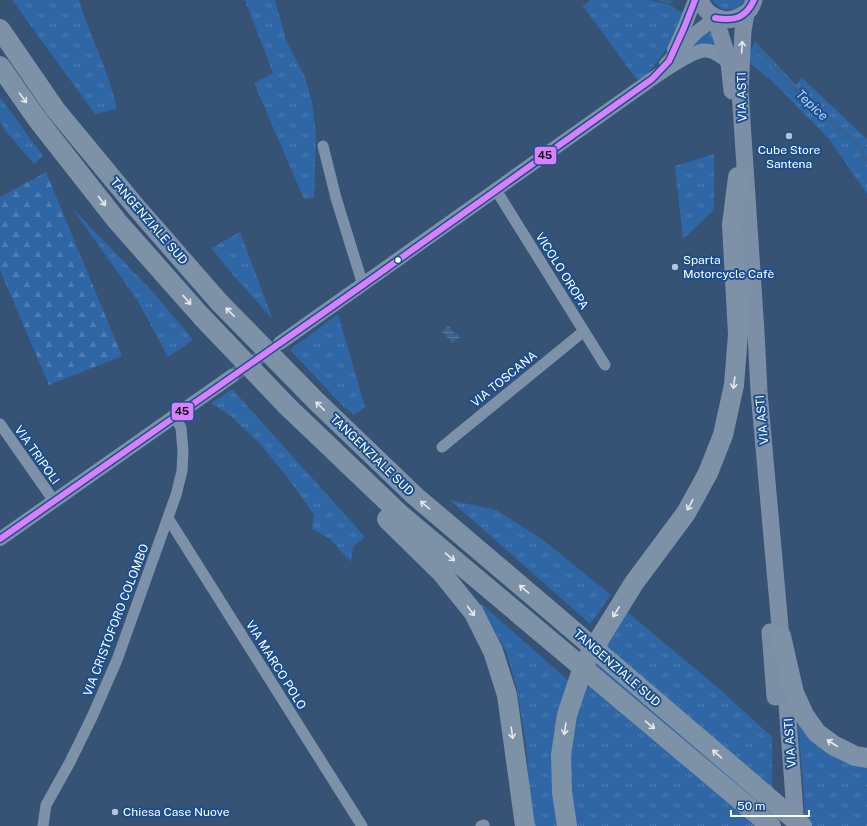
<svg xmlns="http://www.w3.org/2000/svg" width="867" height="826" font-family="'Public Sans',sans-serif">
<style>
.grass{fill:url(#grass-tufts)}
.forest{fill:url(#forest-firs)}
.water{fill:url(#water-rules)}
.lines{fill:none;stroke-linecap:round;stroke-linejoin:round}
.stream{stroke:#3b618d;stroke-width:3}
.tertiary-tunnel{stroke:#546c89;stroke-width:14;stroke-dasharray:14 7;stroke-linecap:butt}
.minor{stroke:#7d92a8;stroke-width:11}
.tertiary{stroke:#7d92a8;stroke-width:14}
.primary{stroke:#7d8ea7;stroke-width:17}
.motorway{stroke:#7e92a7;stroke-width:20}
.bus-1-casing{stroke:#1b4f8f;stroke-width:9}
.bus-1{stroke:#d880ff;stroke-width:6}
.oneway{stroke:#e5e8ed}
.oneway2{stroke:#e5e9ed}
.poi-dot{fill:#b9c2ce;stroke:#1b4f8f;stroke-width:1.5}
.bus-dot{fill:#fff;stroke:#1b4f8f;stroke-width:1.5}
.labels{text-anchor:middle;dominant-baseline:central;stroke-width:4;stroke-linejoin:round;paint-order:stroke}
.street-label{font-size:12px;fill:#fff;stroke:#1b4f8f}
.poi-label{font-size:12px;fill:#fff;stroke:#1b4f8f;text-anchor:start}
.water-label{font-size:13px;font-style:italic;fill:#b5d3f5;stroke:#1b4f8f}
.line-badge{stroke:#1b4f8f;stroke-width:1.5}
.pale-badge-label{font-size:11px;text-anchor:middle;font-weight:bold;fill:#111}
</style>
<defs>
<pattern id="grass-tufts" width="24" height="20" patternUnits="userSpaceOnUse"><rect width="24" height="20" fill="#2f66a5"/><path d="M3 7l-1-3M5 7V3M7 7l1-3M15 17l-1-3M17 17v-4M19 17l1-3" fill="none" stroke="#4e7db2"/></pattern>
<pattern id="forest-firs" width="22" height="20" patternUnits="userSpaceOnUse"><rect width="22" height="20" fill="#2f66a5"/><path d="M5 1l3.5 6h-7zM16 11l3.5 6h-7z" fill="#4e7db2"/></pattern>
<pattern id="water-rules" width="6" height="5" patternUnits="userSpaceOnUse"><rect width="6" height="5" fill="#3b618d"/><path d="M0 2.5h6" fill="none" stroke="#58799e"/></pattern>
</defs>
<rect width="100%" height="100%" fill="#365274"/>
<g class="grass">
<path d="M12 0H79C90 37 109 71 117 109L95 114Z"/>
<path d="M245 0H275L286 40 305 77 312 102 316 135 314 198 304 199 254 83 273 73Z"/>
<path d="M590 0H648L668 4 683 13 669 46 650 71 645 76 637 80 583 6Z"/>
<path d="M712 0H745C736 13 721 13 712 0Z"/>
<path d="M711 26 719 50 692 47Z"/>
<path d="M755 41 796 85 802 78 867 139V194L829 139 773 82 746 60Z"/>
<path d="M0 97 43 156 34 164 8 134 0 122Z"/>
<path d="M714 154V210L683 239 675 166Z"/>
<path d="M72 208 154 293 193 340 168 357 138 301Z"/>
<path d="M240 232 273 320 235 277 211 248Z"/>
<path d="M338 314 365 407 354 415 341 404 290 350Z"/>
<path d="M232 389 365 537 353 547 351 562 330 539 312 529 314 515 288 478 261 445 231 416 211 403Z"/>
<path d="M450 500 496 510 542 539 611 595 590 624Z"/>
<path d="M479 602 569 681 562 826H535L530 801 526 745 517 690 507 654Z"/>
<path d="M627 612 716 686 772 737V782L776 826H575L568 756 581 689 608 637Z"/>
<path d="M798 722 867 766V826H806Z"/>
</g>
<path class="forest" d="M46 172 122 356 49 385 0 270V197Z"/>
<path class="water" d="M449 326 455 334 457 333 460 337 452 343 442 331Z"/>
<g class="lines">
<g class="stream">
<path d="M659 0 671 2"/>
<path d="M757 49 807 101 858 145 867 160"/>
</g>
<path class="tertiary-tunnel" d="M232 376 275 347"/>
<g class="minor">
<path d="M323 146 336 198 363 285"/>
<path d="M496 190 605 365"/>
<path d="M0 424 54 501"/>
<path d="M442 447 584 331"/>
<path d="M168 518 362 826"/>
<path d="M43 826 46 805 70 762 92 717 117 660 176 495 182 471 183 451 181 428 175 416"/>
<path d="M481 826 484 825"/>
</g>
<g class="tertiary">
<path d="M674 50 684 28 695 0"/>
<path d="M666 64 697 32 715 18"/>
<path d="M280 343 652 79C664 71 688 54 701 51 705 50 710 51 713 52 719 54 724 59 729 63"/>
<path d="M0 539 232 376"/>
</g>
<g class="primary">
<path d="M700 0C706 16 725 25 740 16 744 14 748 12 750 9 752 6 753 3 754 0"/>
<path d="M746 13 743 31 740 91 756 332 759 392 782 649"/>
<path d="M715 18 724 46 729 63 732 91"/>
<path d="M770 632 775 697"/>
<path d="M785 678 796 826"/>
</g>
<g class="motorway">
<path d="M0 29 55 109 136 207 219 302 316 401 415 496 554 614 802 826"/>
<path d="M0 66 37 119 117 221 201 316 287 406 400 514 771 826"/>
<path d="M387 519 441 572 474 613 493 651 507 695 525 826"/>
<path d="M781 636 794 693 804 715 817 733 833 745 855 756 867 758"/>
<path d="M567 826 562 792 561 755 567 715 584 664 634 583 686 513 708 473 723 435 734 385 738 334 732 225 738 177"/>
</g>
<defs>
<g id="bus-1">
<path d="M715 18C734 21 745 19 754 0"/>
<path d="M0 539 363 285 652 79 669 61 684 28 695 0"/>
</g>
</defs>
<use href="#bus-1" class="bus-1-casing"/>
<use href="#bus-1" class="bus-1"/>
</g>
<defs><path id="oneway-shaft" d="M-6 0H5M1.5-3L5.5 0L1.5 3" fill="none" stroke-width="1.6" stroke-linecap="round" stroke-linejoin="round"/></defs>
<use class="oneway" href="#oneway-shaft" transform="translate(742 47) rotate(-87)"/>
<g class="oneway2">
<use href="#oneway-shaft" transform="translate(23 98) rotate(54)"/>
<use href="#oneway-shaft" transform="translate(102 201) rotate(52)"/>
<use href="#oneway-shaft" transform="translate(187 300) rotate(49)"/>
<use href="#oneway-shaft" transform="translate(230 312) rotate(-134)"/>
<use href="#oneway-shaft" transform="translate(734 383) rotate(98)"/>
<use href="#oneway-shaft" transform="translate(320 406) rotate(-136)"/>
<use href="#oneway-shaft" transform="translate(425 505) rotate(-140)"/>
<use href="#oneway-shaft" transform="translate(690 505) rotate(118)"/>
<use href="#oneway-shaft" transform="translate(450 557) rotate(40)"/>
<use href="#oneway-shaft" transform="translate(524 589) rotate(-140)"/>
<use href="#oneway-shaft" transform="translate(471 611) rotate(54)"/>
<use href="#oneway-shaft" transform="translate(616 612) rotate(122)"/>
<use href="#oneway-shaft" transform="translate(650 725) rotate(40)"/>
<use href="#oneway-shaft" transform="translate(565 729) rotate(98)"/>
<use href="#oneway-shaft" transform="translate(512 733) rotate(82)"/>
<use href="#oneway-shaft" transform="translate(832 743) rotate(-147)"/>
<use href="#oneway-shaft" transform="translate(717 754) rotate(-139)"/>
</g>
<g class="poi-dot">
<circle cx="789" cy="136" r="4"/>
<circle cx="675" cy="267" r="4"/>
<circle cx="115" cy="812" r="4"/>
</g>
<circle class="bus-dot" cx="398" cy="260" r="3.5"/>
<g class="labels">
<g class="street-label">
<text transform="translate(742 97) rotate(-91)">VIA ASTI</text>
<text transform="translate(149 221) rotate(49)">TANGENZIALE SUD</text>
<text transform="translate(562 271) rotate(58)">VICOLO OROPA</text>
<text transform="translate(504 379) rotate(-39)">VIA TOSCANA</text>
<text transform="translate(762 420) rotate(-95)">VIA ASTI</text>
<text transform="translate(37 455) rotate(55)">VIA TRIPOLI</text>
<text transform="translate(372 455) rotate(44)">TANGENZIALE SUD</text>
<text transform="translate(116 620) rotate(-69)">VIA CRISTOFORO COLOMBO</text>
<text transform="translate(276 665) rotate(58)">VIA MARCO POLO</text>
<text transform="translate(617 668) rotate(41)">TANGENZIALE SUD</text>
<text transform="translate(790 743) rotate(-94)">VIA ASTI</text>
</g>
<g class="poi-label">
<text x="789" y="150" text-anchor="middle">Cube Store<tspan x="789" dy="14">Santena</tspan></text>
<text x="683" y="260">Sparta<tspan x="683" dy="14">Motorcycle Cafè</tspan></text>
<text x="123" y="812">Chiesa Case Nuove</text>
</g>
<g class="water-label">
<text transform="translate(812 105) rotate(43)">Tepice</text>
</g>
</g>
<g class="line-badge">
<rect x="534" y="146" width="23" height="19" rx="4" fill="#d880ff"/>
<rect x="171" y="402" width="23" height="19" rx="4" fill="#d880ff"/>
</g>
<g class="pale-badge-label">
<text x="545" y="159">45</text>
<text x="182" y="415">45</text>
</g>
<path d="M731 810v6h78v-6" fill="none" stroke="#ffffff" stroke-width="2"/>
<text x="737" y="810" font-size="12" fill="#ffffff" stroke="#1b4f8f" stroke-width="3" paint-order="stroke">50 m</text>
</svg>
